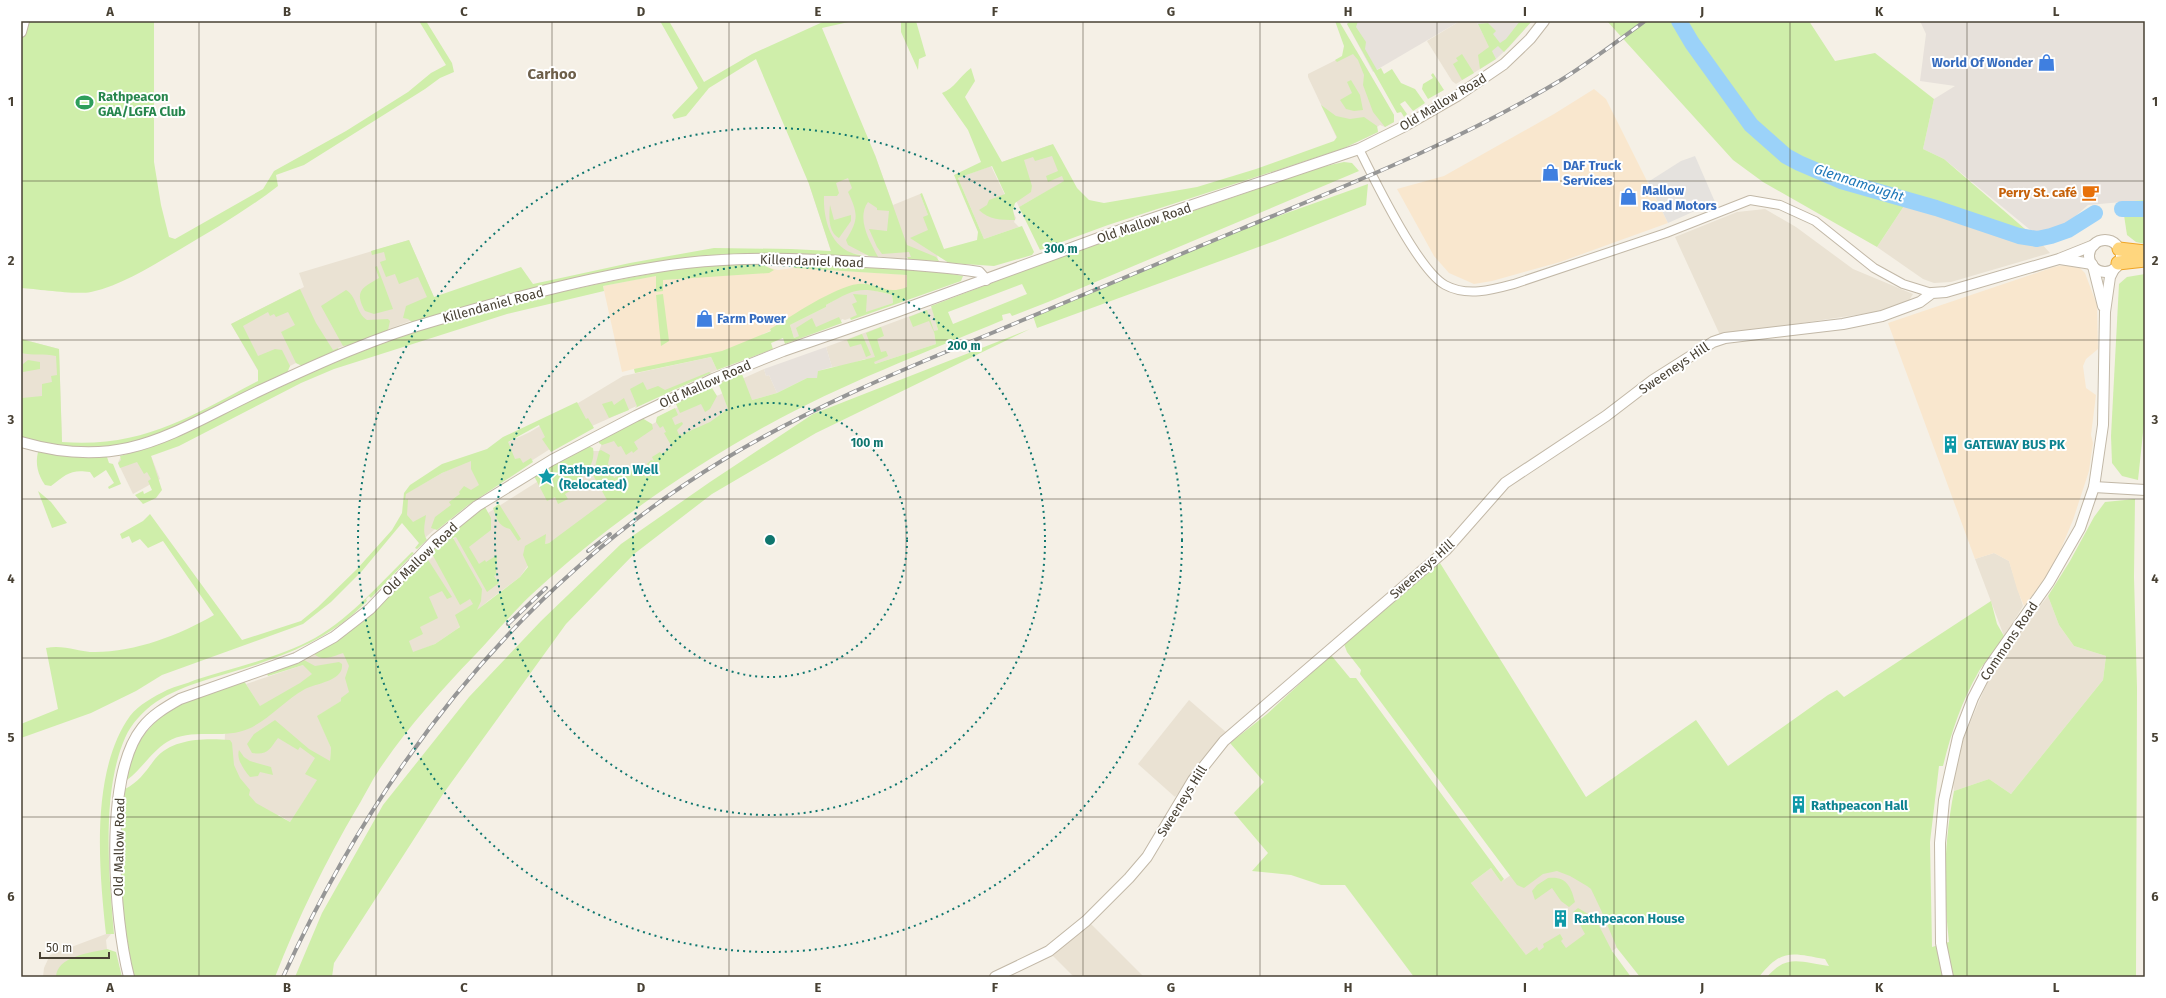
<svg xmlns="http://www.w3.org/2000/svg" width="2166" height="998" font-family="'Fira Sans',sans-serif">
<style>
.residential{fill:#eae2d3}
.commercial{fill:#f9e7ce}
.industrial{fill:#e7e1db}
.green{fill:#cfeeaa;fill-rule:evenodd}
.parking{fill:#e5e2de}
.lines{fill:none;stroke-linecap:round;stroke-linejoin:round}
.river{stroke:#9bd2f9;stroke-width:16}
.minor-casing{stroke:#c2b8a7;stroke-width:10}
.tertiary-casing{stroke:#c2b8a7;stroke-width:12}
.trunk-casing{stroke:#f0a525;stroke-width:15}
.minor{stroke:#fff;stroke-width:8}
.tertiary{stroke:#fff;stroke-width:10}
.trunk{stroke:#ffd67e;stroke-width:13}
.rail-casing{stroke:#969696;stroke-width:4}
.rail{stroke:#fff;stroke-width:2.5;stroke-dasharray:8;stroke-linecap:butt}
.grid{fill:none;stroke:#484134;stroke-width:1;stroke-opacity:0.55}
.ring{fill:none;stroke:#0f766e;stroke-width:2;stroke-dasharray:2 4}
.labels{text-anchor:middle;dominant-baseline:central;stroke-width:4;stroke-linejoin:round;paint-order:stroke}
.shop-label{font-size:13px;font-weight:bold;fill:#366cbe;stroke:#fff;text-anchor:start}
.leisure-label{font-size:13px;font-weight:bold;fill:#27864d;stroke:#fff;text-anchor:start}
.street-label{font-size:13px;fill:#484134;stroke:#fff}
.food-label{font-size:13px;font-weight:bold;fill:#c56008;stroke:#fff;text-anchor:end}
.culture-label{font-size:13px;font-weight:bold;fill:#0d838f;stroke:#fff;text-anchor:start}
.water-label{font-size:14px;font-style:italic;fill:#1f78b9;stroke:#fff}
.quarter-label{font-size:15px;font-weight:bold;fill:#6d5f4a;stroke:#fff}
.centre{fill:#0f766e;stroke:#fff;stroke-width:2}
.ring-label{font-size:12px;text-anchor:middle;font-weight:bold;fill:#0f766e;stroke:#fff;stroke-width:4;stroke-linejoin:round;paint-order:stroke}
.neatline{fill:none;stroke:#484134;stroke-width:1.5}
.grid-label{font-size:13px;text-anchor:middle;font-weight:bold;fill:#484134}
</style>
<rect width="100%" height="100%" fill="#f5f0e6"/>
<g class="residential">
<path d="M1460 21H1476L1496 59 1456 84 1452 81 1427 41Z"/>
<path d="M1356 50 1394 115V122L1385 127 1380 125 1377 127 1378 132 1342 149 1308 77V74Z"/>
<path d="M1050 145 1065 181 1019 207 999 163Z"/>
<path d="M875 155 893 205 920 194 944 257 942 258 937 255 938 260 907 257 901 259 831 251 809 184Z"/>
<path d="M991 166 1016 218 1014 222 1019 227 984 239 958 178Z"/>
<path d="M1904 206 1948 211 2039 241 2050 253 1951 282 1934 283 1923 279 1877 247Z"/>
<path d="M1765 209 1796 227 1853 269 1913 294 1908 302 1883 311 1720 335 1675 237 1737 212Z"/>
<path d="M409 240 434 297 410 321 338 348 301 365 296 363 290 366 287 371 264 381 231 324 304 287 299 273Z"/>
<path d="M852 290H872L892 295 893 303 845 320 842 319 841 321 794 338 790 325 826 307V305Z"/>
<path d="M932 308 938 330 934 332 936 344 875 364 865 359 843 366 832 367 826 347Z"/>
<path d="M21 339 59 349 62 442 21 433Z"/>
<path d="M711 357 717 370 572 435 465 503 419 543 403 523 405 494 442 473 530 432 623 376Z"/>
<path d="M764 369 766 376 769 375 777 393 752 400 686 454 647 477 549 543 542 545 520 577 488 601 457 629 435 644 413 653 400 639 424 565 469 525 586 451H599L602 443 646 422 651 425 656 422 657 417 711 392 716 396 719 395 723 393 724 387Z"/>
<path d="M151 456 160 479 133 494 118 463 120 458Z"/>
<path d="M1994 553 2009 561 2023 606 2012 624 2019 632 2048 596 2059 625 2074 646 2106 656 2103 680 2011 794 1989 779 1954 791 1951 768 1995 664 2004 636 1975 559Z"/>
<path d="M337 639 360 689 318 716 331 748 330 761 290 822 279 815 260 817 224 754 225 734 262 710 246 684 303 665 304 660Z"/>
<path d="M1189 700 1227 733 1175 797 1138 764Z"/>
<path d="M1566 835 1637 933 1576 977 1528 958 1471 883 1491 868 1501 882Z"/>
<path d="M1091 924 1143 976 1074 977 1052 955Z"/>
<path d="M106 934H111L106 940 107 949 113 952 118 977H43L44 968 50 955Z"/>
</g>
<g class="commercial">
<path d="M1594 89 1606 99 1668 223 1560 262 1492 281 1474 284 1449 273 1434 256 1397 189 1444 176 1554 114Z"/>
<path d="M2064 265 2080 268 2085 273 2097 305 2098 349 2086 359 2083 366 2086 388 2096 395 2091 435 2093 443 2089 471 2073 520 2060 551 2044 580 2024 606 2017 589 2009 561 1994 553 1975 559 1888 323 2054 267Z"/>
<path d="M766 267 778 270 793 268 911 275 912 287 892 295 872 290H852L723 354 635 373 634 369 622 372 603 286 659 275Z"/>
</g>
<g class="industrial">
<path d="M1350 21H1460L1373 72 1347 24Z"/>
<path d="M1476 21H1532L1509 47 1496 59Z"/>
<path d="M1920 21H2145V200L2088 205 2070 221 2057 229 2034 233 1944 159 1923 149 1934 99 1955 86 1920 81 1926 34Z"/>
<path d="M826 347 832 367 818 371V378H807L777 393 769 375 766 376 764 369Z"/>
</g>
<g class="green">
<path d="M27 21H154V162L161 205 169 237 175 239 263 189 274 171 346 131 408 92 431 73 446 65 419 21H426L452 63 454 72 440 78 425 89 304 165 276 175 278 186C247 210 213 230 179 250 151 266 123 285 91 292 75 295 38 289 21 288V41Z"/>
<path d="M660 21H669L704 82 752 54 825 21H853L822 28 875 155 907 245 936 257 939 261 909 260 907 257H911L909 252 882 254 877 247 869 229 887 231 889 211 877 210V208L868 202C856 219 870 241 878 257L869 256 848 245 846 240C859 219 858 214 848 192L852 188 848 178 836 183 839 193 837 196H824C823 221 832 252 861 255L863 257 791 253 714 255 670 261 533 289 412 322 408 319 403 318 406 306 427 297 418 277 399 284 395 274 386 277 380 262 386 260 384 252 372 255 371 251 409 240 434 297 521 267 533 284 630 263 714 248 791 249 831 251 809 184 756 59 709 88 686 116 674 119 672 115 698 88Z"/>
<path d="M901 21H916L926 56 919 59 918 70 901 32Z"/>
<path d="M1335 21H1339L1394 115V122L1385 127 1373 112 1363 85 1364 75 1358 60 1353 54 1337 62 1335 60 1342 56 1344 46Z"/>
<path d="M1350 21H1358L1356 27 1366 42 1365 49 1377 70 1381 68 1384 74 1392 69 1401 83 1415 89 1425 103 1413 111 1405 101 1400 104 1407 114 1404 117 1401 112 1397 113 1347 24Z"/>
<path d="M1520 21H1532L1504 52 1498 46 1492 51 1496 59 1480 69 1478 55 1489 47 1478 24 1488 23 1496 31 1493 34 1500 43 1506 39Z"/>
<path d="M1607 21H1809L1835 61 1875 53 1934 99 1923 149 1944 159 2039 241 1948 211 1904 206 1877 247 1763 182 1733 160Z"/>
<path d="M1462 54 1474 73 1462 80 1453 64 1458 61 1456 58Z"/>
<path d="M971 68 975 81 965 97 1002 162 1053 144 1077 188 1089 200 1104 203 1197 187 1256 169 1334 141 1337 137 1321 105 1336 116 1350 119 1364 117 1377 126 1378 132 1342 149 1108 225 1040 250 1019 207 1064 181 1062 176 1048 182 1046 176 1058 171 1052 156 1035 161 1033 157 1024 160 1032 186 1031 192 1015 203 1013 210 1015 220C1001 220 989 220 979 210L987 205 989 200 1005 194 992 166 958 178 984 239 1022 226 1034 252 1032 255 994 266 949 263 910 238 928 230 923 217 928 215 920 194 922 193 944 249 977 240 978 232 954 175 981 162 968 130 942 93C954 89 960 76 971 68Z"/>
<path d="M1433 73 1444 90 1428 99 1422 89 1423 84 1433 78 1431 75Z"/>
<path d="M1351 80 1360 95 1363 110 1354 111 1346 109 1340 100 1352 93 1347 82Z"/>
<path d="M1344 162 1352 163 1359 171 1048 302 1012 316 1010 313 1002 315 1003 320C924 353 842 384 766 426 682 473 602 529 531 595 511 614 494 635 475 655 442 689 410 725 383 764 373 778 366 793 357 808 325 862 298 918 275 977H134C120 910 118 857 125 789 139 782 146 771 155 759 172 738 205 738 230 740L232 743 234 765 240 778 250 790 249 795 256 803 290 822 317 780 305 774 315 758 300 747 298 750 278 738C269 750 268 755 252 753L247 744 254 734 275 720 309 749 330 761 331 748 317 716 341 701V698L349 692 345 678 349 666 343 653C334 656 322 662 314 654L337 640 425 555 452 597 447 599 442 591 429 597 438 618 420 627 423 634 409 641 413 652 435 644 457 629 460 627 455 615 473 604 470 599 460 605 431 552 464 523 485 507 491 518V530L469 547 479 564 485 560 486 562 497 555 496 575 494 576 499 583 487 592 456 537 453 538 482 589 481 601 477 610 520 577 528 567 523 555 525 546 546 534 545 544 549 543 607 500 593 475 599 451 601 450 610 455 608 464 614 478 638 465 646 477 652 473 647 464 651 460 654 461 652 457 660 452 662 454 672 447 664 433 666 432 663 426 660 428 656 422 657 417 675 408 678 415 672 418 675 425 682 422 683 424 677 430 679 435 681 434 682 437 683 434 710 422 728 409 719 385 728 378 742 374 752 400 777 393 807 378H817L818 371 875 357 866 333 881 327 884 336 877 339 881 352 886 351 888 356 874 362 875 364 936 344 934 332 929 321 913 327 909 317 927 310 934 331 938 330 931 306C1030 268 1130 231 1231 198 1268 186 1305 169 1344 162ZM1022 284 1027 294 953 324 948 312Z"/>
<path d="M1368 184 1366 205 1275 241 1037 328 1033 316 1245 228Z"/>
<path d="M2145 200V244L2136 242 2127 235 2122 202Z"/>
<path d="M830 205 834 220 851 215V221L839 238C828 232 829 216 830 205Z"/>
<path d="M748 263 761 264 774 270 769 273 663 280V291L656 292V276L603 286 604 291 507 314 334 369 301 383 179 446 151 456 162 490 156 498 143 504 135 495 143 491 144 494 152 490 148 481 151 479 147 472 144 474 137 462 120 468 118 463 121 460 120 456 149 448 174 438 318 367 400 335 534 298 602 283 686 267Z"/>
<path d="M798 263 934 271 963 276 961 281 851 320 850 318 857 315 852 304 857 302 853 294 867 295 866 312 893 303 892 295C859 286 855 289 826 305V307L790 325 794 338 799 336 796 328 812 318 816 327 839 317 842 323 785 344 783 338 771 343 773 349 717 370 711 357 635 373 634 369 722 351 771 331 770 329C792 316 834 287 858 284 878 282 885 296 907 287V275L793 268Z"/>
<path d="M377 266 393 309 374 314 365 311C354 291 362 288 379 278L375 267Z"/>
<path d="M2145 274V414L2138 480 2122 476 2112 463 2111 436 2119 284 2127 277Z"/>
<path d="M300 289 316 323 333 350 338 348 339 350 302 366 296 363 281 332 295 325 288 312 276 317 274 314 270 316 268 312 243 326 258 356 275 349 282 350 290 366 287 373C223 401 165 444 93 449 70 451 43 443 21 437V389L22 398 42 396V384L52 382 51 376 57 375 56 356C44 353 33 356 21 353V339L59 349 62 442C143 448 189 417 258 381V370L231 324Z"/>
<path d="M346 290C357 296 356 313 367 320L388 319 390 321 388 330 350 345 343 346 321 306Z"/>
<path d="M663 294 669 341 661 346 656 295Z"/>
<path d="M1030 329 816 433 712 494 634 554 566 624 443 794 334 963 332 977H295L322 913 383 805 469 697 541 621 621 544 710 482 813 414Z"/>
<path d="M862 334 871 355 866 357 861 344 850 347 847 340Z"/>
<path d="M28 360 40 362V369L23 372V364Z"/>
<path d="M709 372 711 373 635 408 637 406 630 389 643 382 647 390 658 386 665 390Z"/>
<path d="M712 388 717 396 710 409 705 412 701 404 680 413 676 404 678 402Z"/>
<path d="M624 398 629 410 609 418 602 404 612 401 614 405Z"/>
<path d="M577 402 586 419 588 418 594 428 551 452 542 439 545 437 539 425 508 442 515 459 520 458 523 463 531 458 533 462 467 506 437 530 431 528 435 517 451 505 449 502 460 494 459 492 464 486 471 490 479 485 471 469V461L442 473 406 494 405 500 408 499 407 515 413 522 426 515C425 523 422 533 427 540L417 549 415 548 419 543 402 523 362 571 331 602 303 624 162 675 136 691 91 713 21 738V724L58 709 46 648C63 644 78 652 95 652 135 652 180 635 214 615L163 541 148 548 140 539 132 543 129 536 122 539 120 534 143 521 150 514 242 640 301 621 318 607 357 569 392 530 402 513 404 493 410 485 442 464 487 449 503 437Z"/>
<path d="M642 418 652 424 653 429 634 442 638 449 633 453 632 451 626 455 621 446 618 447 614 441 602 445 599 443V441Z"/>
<path d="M588 446 593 448C596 463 585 477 573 483L575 488 565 494 568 499 558 504 555 497 547 501 534 476Z"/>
<path d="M38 452 79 456 107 457 109 463 113 464 121 484 109 489 108 487 114 483 106 470 94 478 90 472C71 469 66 474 51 486L45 485C38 475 35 464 38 452Z"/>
<path d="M38 491 51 502 67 523 52 528Z"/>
<path d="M2135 499 2134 577 2137 688 2136 977H1767C1787 953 1802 963 1829 966L1825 959C1792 953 1782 948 1759 977H1640L1617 948 1601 910 1591 889 1587 886 1570 876 1557 871 1543 874 1524 888 1517 885 1360 674 1361 670 1347 652 1344 644 1440 563 1586 797 1696 720 1728 766 1828 695 1837 690 1844 697 1991 601 1997 624 2004 636C2000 649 1986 659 1979 671 1961 703 1952 730 1943 766H1939L1930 842 1932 947 1949 942C1943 889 1944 843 1954 791L1989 779 2011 794 2103 680 2106 656 2074 646 2059 625 2048 596 2070 561 2094 517 2105 502Z"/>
<path d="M499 504 521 539 518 541 510 529C498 526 497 519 493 508Z"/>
<path d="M412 552 414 553 371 598 369 596 366 599 367 601C337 633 299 650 258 664 228 674 182 684 156 702 143 711 131 724 125 738 101 793 109 875 114 934H106C99 869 90 772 130 716 138 705 155 696 167 690 176 686 186 684 195 680 233 668 281 657 315 638 353 616 381 582 412 552Z"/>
<path d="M1331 655 1350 678H1356L1504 879 1501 882 1491 868 1471 883 1526 955 1537 947 1539 951 1544 947 1543 944 1560 934 1563 939 1561 941 1566 948 1585 934 1573 912 1578 908 1595 918 1612 951 1631 977H1414L1345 885H1321L1291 875 1252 871 1268 853 1234 813 1264 782 1230 743 1267 714Z"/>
<path d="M304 660 315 666 339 662 342 664C344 681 317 683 305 689 285 700 269 720 248 729 222 740 191 727 167 742 151 752 142 769 127 780 138 712 187 700 244 681L260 706 300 683 312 674 303 665 268 676 267 674Z"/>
<path d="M239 750 244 757 250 761 271 767 273 775 260 772 258 776 250 777C244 770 236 759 239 750Z"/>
<path d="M1548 878C1567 876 1571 887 1575 902L1569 907 1561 901 1552 888 1535 900 1532 891 1537 885Z"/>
<path d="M107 949 116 952 122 977H56C57 956 90 953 107 949Z"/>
</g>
<path class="parking" d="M1695 156 1715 202 1668 223 1648 182 1681 161Z"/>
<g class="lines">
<g class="river">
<path d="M1679 21 1692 43 1751 125 1786 156 1799 163 1841 181 1936 208 2019 236 2037 239 2051 236 2068 230 2095 213"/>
<path d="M2122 209H2145"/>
</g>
<defs>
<path id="minor" d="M1359 149C1374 179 1418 270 1445 285 1467 297 1492 290 1514 284L1666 233 1750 200 1780 205 1815 221 1874 268 1903 284 1932 293"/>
<g id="tertiary">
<path d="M21 32 24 21"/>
<circle cx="2105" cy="256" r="16"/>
<path d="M2060 259 2092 264"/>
<path d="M2093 266 2103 306"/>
<path d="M21 442C125 472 172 432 261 390 319 363 376 337 437 320 516 297 604 273 686 263 745 256 805 259 865 262 903 264 941 266 979 272L986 280"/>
<path d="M2094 487 2145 490"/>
<path d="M129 977C114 919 103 777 142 728 152 715 166 707 180 699L296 658 334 637 370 609 435 540 477 506 552 460 636 416 713 379 783 351 896 312 1148 220 1359 149 1403 127 1457 96 1504 64 1530 39 1544 21"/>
<path d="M995 977 1049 951 1086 921 1129 878 1147 857 1193 780 1224 741 1446 550 1505 483 1606 416 1653 380 1713 342 1725 338 1843 324 1882 316 1920 302 1932 293 1946 292 2059 259 2094 245"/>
<path d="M1948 977 1941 943 1940 843 1944 800 1958 737 1973 698 1989 667 2049 582 2080 528 2094 487 2103 425 2105 312 2110 277 2114 269"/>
</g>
<g id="trunk">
<path d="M2119 249 2145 252"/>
<path d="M2118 263 2145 260"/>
</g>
</defs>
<use href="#minor" class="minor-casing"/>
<use href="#tertiary" class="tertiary-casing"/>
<use href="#trunk" class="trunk-casing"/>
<use href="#minor" class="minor"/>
<use href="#tertiary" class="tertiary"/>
<use href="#trunk" class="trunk"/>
<defs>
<g id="rail">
<path d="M588 551 610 534"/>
<path d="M508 624 546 588"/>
<path d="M283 977C380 765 521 583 723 460 806 410 896 372 987 335 1072 300 1156 264 1241 229 1350 184 1460 141 1561 80 1590 62 1618 41 1645 21"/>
</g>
</defs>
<use href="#rail" class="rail-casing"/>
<use href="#rail" class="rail"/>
</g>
<path class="grid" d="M199 21V977M376 21V977M552 21V977M729 21V977M906 21V977M1083 21V977M1260 21V977M1437 21V977M1614 21V977M1790 21V977M1967 21V977M21 181H2145M21 340H2145M21 499H2145M21 658H2145M21 817H2145"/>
<g class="ring">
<circle cx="770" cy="540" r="137"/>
<circle cx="770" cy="540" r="275"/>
<circle cx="770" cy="540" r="412"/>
</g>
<defs>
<symbol id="shop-bare" viewBox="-9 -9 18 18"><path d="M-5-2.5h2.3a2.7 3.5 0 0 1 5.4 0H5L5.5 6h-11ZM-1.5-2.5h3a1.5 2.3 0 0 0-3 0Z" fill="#3f7fe0" stroke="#fff" stroke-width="2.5" paint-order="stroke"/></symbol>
<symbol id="stadium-bare" viewBox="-9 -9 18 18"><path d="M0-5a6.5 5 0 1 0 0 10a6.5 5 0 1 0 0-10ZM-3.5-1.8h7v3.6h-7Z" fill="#2e9e5b" stroke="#fff" stroke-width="2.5" paint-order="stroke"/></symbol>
<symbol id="cafe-bare" viewBox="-9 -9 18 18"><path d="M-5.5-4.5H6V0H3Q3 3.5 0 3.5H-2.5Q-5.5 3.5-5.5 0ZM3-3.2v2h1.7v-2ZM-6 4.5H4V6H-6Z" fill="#e8710a" stroke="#fff" stroke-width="2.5" paint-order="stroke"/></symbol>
<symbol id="building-bare" viewBox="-9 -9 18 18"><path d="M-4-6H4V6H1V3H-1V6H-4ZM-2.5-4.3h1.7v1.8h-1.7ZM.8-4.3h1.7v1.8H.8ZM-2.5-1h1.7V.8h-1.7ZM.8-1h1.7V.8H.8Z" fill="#0f9aa8" stroke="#fff" stroke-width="2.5" paint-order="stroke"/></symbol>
<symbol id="sight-bare" viewBox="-9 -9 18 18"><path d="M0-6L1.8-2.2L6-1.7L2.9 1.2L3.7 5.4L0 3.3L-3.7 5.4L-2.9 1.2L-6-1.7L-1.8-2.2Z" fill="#0f9aa8" stroke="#fff" stroke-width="2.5" paint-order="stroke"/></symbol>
</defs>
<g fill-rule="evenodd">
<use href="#shop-bare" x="2034" y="50" width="25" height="25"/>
<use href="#stadium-bare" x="72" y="90" width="25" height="25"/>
<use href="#shop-bare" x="1538" y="160" width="25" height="25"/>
<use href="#cafe-bare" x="2078" y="180" width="25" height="25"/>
<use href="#shop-bare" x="1616" y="184" width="25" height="25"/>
<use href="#shop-bare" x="692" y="306" width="25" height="25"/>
<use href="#building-bare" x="1938" y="432" width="25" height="25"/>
<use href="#sight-bare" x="534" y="464" width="25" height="25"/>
<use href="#building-bare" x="1786" y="792" width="25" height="25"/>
<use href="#building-bare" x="1548" y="906" width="25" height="25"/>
</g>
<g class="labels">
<g class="shop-label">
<text x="2033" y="62" text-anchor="end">World Of Wonder</text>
<text x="1563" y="165">DAF Truck<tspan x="1563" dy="15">Services</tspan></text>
<text x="1642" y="190">Mallow<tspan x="1642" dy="15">Road Motors</tspan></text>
<text x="717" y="318">Farm Power</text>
</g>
<g class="leisure-label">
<text x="98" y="96">Rathpeacon<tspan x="98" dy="15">GAA/LGFA Club</tspan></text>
</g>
<g class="street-label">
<text transform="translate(1443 102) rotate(-31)">Old Mallow Road</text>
<text transform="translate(1144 223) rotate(-19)">Old Mallow Road</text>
<text transform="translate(812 261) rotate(2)">Killendaniel Road</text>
<text transform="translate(493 305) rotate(-15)">Killendaniel Road</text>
<text transform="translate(1674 368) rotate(-34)">Sweeneys Hill</text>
<text transform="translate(705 384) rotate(-24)">Old Mallow Road</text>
<text transform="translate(420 559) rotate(-44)">Old Mallow Road</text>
<text transform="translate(1422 569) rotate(-42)">Sweeneys Hill</text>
<text transform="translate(2009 641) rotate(-56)">Commons Road</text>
<text transform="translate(1182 801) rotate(-58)">Sweeneys Hill</text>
<text transform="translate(119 847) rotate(-89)">Old Mallow Road</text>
</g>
<g class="food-label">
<text x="2077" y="192">Perry St. café</text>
</g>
<g class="culture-label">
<text x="1964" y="444">GATEWAY BUS PK</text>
<text x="559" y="469">Rathpeacon Well<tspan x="559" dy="15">(Relocated)</tspan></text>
<text x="1811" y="805">Rathpeacon Hall</text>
<text x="1574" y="918">Rathpeacon House</text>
</g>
<g class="water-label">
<text transform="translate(1859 183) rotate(18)">Glennamought</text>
</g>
<g class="quarter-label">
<text x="552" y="74">Carhoo</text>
</g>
</g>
<circle cx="770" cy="540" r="6" class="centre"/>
<g class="ring-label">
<text x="1061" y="253">300 m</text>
<text x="964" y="350">200 m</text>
<text x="867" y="447">100 m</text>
</g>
<rect width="2166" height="998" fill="none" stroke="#ffffff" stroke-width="44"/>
<path d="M40 952v6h69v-6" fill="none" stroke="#484134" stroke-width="2"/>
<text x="46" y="952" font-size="12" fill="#484134" stroke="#ffffff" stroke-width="3" paint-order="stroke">50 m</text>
<rect x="22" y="22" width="2122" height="954" class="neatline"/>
<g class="grid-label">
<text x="110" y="16">A</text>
<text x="287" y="16">B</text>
<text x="464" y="16">C</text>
<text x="641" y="16">D</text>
<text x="818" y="16">E</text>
<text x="995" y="16">F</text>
<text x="1171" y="16">G</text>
<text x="1348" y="16">H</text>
<text x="1525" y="16">I</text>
<text x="1702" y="16">J</text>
<text x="1879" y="16">K</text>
<text x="2056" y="16">L</text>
<text x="11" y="106">1</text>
<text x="2155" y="106">1</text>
<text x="11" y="265">2</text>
<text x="2155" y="265">2</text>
<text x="11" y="424">3</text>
<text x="2155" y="424">3</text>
<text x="11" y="583">4</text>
<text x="2155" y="583">4</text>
<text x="11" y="742">5</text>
<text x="2155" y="742">5</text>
<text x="11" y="901">6</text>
<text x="2155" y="901">6</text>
<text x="110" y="992">A</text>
<text x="287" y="992">B</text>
<text x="464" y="992">C</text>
<text x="641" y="992">D</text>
<text x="818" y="992">E</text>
<text x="995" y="992">F</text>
<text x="1171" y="992">G</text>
<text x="1348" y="992">H</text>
<text x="1525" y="992">I</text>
<text x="1702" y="992">J</text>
<text x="1879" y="992">K</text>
<text x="2056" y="992">L</text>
</g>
</svg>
